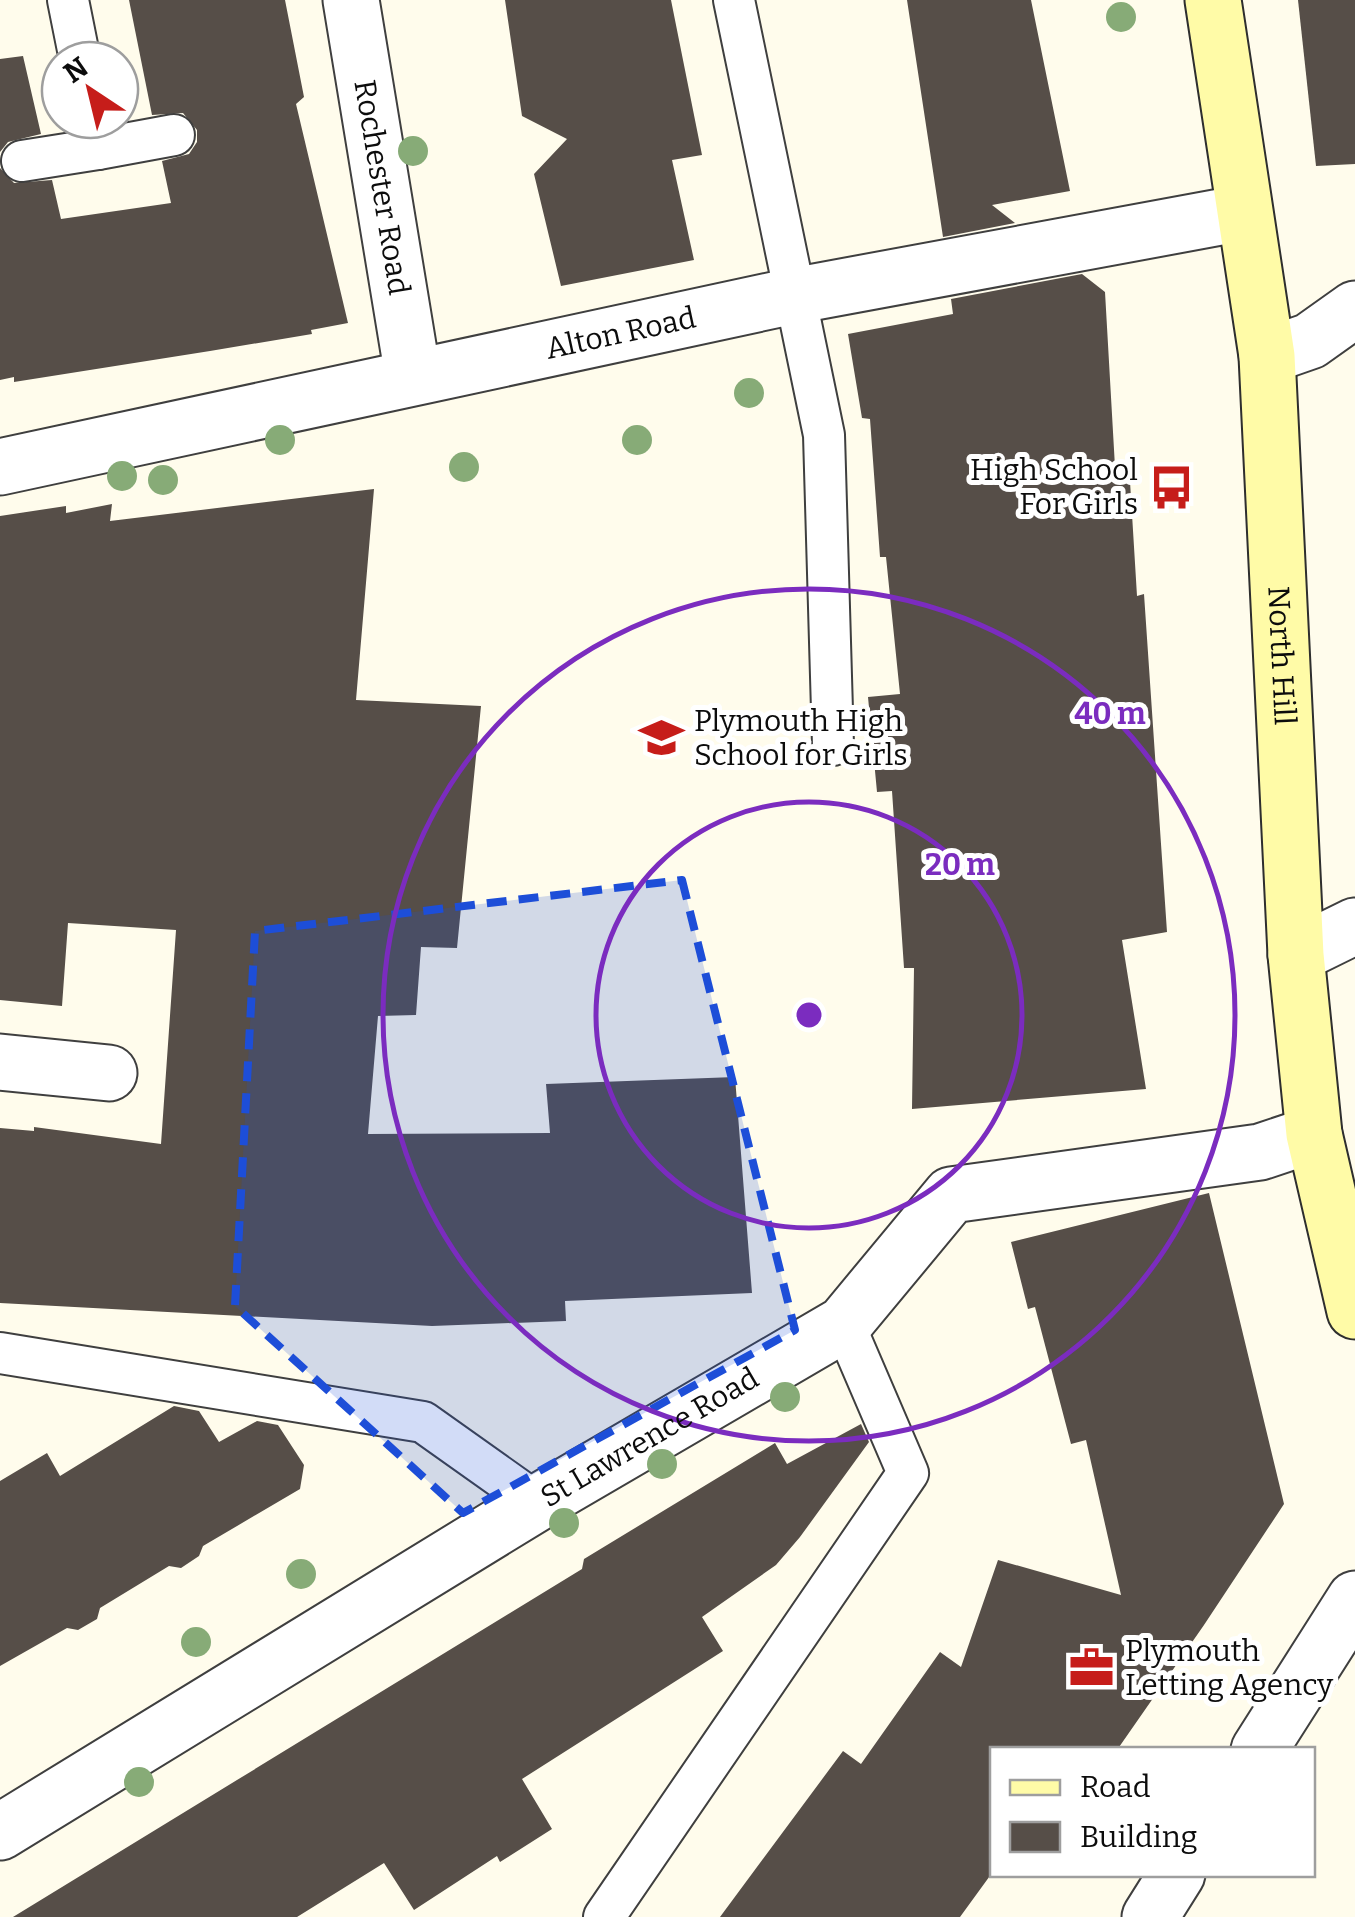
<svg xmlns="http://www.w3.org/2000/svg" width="1355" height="1917" font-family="Bitter,serif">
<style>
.building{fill:#564e48}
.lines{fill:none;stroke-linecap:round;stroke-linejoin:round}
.service-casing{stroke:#3f3f3f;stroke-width:44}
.minor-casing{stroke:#3f3f3f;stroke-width:59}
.tertiary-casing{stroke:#3f3f3f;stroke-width:59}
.secondary-casing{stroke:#2e2e2e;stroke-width:59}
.service{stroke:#fff;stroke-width:40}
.minor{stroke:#fff;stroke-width:55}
.tertiary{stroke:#fff;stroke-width:55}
.secondary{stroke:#fffba7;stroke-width:55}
.tree{fill:#87ab77}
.marked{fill:#1d4ed8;fill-opacity:0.2;stroke:#1d4ed8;stroke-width:8;stroke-dasharray:20 12;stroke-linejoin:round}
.ring{fill:none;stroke:#7b2cbf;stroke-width:5}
.labels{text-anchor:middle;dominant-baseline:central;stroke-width:10;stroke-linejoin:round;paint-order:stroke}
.street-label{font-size:30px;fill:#0c0c0c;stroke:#fff}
.poi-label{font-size:30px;fill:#0c0c0c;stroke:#fff;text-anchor:start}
.centre{fill:#7b2cbf;stroke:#fff;stroke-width:5}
.ring-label{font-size:30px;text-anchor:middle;font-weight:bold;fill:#7b2cbf;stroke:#fff;stroke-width:10;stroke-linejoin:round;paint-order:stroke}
</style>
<rect width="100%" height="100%" fill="#fffcec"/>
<g class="building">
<path d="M129 0H285L304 97 296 104 348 323 311 330 312 334 210 351 14 382V377L0 380V168L14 183 52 180 61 219 171 203 162 161 189 154 197 142V130L183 113 152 115Z"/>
<path d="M505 0H671L702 155 672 160 694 260 561 286 534 174 567 139 522 116Z"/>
<path d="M907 0H1031L1070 191 992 205 1015 223 943 237Z"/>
<path d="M1298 0H1355V164L1316 166Z"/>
<path d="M23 56 41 134 8 142 0 152V59Z"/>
<path d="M1082 274 1105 292 1115 467 1129 465 1137 596 1144 594 1167 932 1122 940 1146 1089 912 1109 914 968H904L892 791 877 792 868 697 900 694 886 557H880L870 419 862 418 848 334 953 314 951 299Z"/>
<path d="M374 489 356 700 481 706 457 948 421 947 416 1015 378 1016 368 1134 550 1133 546 1084 735 1077 752 1293 565 1301 566 1321 432 1326 0 1303V1128L34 1131V1127L161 1144 176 930 68 923 62 1006 0 1000V516L66 506V513L112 504 110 521Z"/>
<path d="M1209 1193 1284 1504 1204 1625 1117 1750H992V1873L960 1917H720L843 1751 861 1764 940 1652 961 1667 998 1560 1121 1595 1086 1440 1071 1444 1035 1307 1028 1309 1011 1242Z"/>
<path d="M174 1406 199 1411 219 1442 257 1421 278 1425 304 1465 300 1489 203 1546 199 1556 181 1568 169 1566 100 1608 97 1619 78 1630 67 1628 0 1666V1481L47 1453 60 1476Z"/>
<path d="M861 1424 869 1442 800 1537 776 1565 702 1617 723 1651 522 1779 552 1829 500 1862 497 1856 414 1910 384 1863 297 1917H13L582 1569 584 1559 775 1443 787 1464Z"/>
</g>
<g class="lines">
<defs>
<g id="service">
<path d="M68 0 80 60"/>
<path d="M734 0 824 435 833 745"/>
<path d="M92 120 98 149 174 135"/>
<path d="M22 161 98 149"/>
<path d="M0 1353 423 1422 537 1503"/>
<path d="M604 1917 908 1473 844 1324"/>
</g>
<g id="minor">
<path id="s1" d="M351 0 413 376"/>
<path d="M1267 356 1310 341 1355 309"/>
<path id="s2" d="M0 467 793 296 1242 213"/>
<path d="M1296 955 1355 926"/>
<path d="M0 1062 109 1073"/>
<path id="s3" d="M0 1832 537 1503 844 1324 951 1195 1260 1152 1314 1134"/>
</g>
<g id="tertiary">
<path d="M1259 1750 1355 1599"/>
<path d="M1150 1917 1177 1874"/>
</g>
<g id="secondary">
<path id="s4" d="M1213 0 1267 356 1296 955 1314 1134 1355 1311"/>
</g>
</defs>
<use href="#service" class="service-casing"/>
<use href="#minor" class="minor-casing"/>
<use href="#tertiary" class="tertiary-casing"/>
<use href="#secondary" class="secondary-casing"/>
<use href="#service" class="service"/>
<use href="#minor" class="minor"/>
<use href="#tertiary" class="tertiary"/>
<use href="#secondary" class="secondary"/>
</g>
<g class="tree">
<circle cx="1121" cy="17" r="15"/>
<circle cx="413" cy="151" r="15"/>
<circle cx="749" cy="393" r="15"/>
<circle cx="280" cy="440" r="15"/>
<circle cx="637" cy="440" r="15"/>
<circle cx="464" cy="467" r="15"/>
<circle cx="122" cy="476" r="15"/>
<circle cx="163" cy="480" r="15"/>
<circle cx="785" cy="1397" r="15"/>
<circle cx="662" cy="1464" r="15"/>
<circle cx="564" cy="1523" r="15"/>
<circle cx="301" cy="1574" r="15"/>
<circle cx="196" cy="1642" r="15"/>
<circle cx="139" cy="1782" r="15"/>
</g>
<path class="marked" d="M682 880 795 1330 463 1513 235 1306 255 931Z"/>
<g class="ring">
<circle cx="809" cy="1015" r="213"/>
<circle cx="809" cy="1015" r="426"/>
</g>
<defs>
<symbol id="bus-bare" viewBox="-9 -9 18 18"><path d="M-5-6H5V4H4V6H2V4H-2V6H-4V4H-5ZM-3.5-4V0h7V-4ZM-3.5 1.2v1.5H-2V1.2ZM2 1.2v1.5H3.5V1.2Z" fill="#c61d1a" stroke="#fff" stroke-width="2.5" paint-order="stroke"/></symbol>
<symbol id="school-bare" viewBox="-9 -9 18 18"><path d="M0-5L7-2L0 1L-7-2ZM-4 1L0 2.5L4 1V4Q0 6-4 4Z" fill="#c61d1a" stroke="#fff" stroke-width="2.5" paint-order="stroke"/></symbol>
<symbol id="office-bare" viewBox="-9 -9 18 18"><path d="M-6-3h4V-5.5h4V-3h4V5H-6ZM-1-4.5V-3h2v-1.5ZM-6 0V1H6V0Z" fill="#c61d1a" stroke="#fff" stroke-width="2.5" paint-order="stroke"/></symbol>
</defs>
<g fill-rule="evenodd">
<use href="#bus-bare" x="1140" y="456" width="63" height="63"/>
<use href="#school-bare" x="630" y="706" width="63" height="63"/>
<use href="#office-bare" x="1060" y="1636" width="63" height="63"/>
</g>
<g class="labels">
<g class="street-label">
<text stroke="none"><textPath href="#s1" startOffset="190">Rochester Road</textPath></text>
<text stroke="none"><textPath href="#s2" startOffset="635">Alton Road</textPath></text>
<text stroke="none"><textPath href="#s4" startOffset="660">North Hill</textPath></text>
<text stroke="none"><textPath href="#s3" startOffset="760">St Lawrence Road</textPath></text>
</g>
<g class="poi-label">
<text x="1138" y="470" text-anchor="end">High School<tspan x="1138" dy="34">For Girls</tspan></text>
<text x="694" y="721">Plymouth High<tspan x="694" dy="34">School for Girls</tspan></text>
<text x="1125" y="1651">Plymouth<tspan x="1125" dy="34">Letting Agency</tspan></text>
</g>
</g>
<circle cx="809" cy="1015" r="15" class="centre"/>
<g class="ring-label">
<text x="1110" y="724">40 m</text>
<text x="960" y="875">20 m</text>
</g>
<rect x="990" y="1747" width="325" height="130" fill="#ffffff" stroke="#9e9e9e" stroke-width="2.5"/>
<rect x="1010" y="1780" width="50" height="15" fill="#fffba7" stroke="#9e9e9e" stroke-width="2.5"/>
<text x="1080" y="1797" font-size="30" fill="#0c0c0c">Road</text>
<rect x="1010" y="1822" width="50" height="30" fill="#564e48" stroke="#9e9e9e" stroke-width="2.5"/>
<text x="1080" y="1847" font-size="30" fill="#0c0c0c">Building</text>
<g transform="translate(90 90) rotate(325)"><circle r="48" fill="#ffffff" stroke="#9e9e9e" stroke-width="2.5"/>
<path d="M0-8L18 38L0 25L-18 38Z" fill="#c61d1a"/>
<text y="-15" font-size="28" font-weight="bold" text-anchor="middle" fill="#0c0c0c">N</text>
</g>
</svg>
